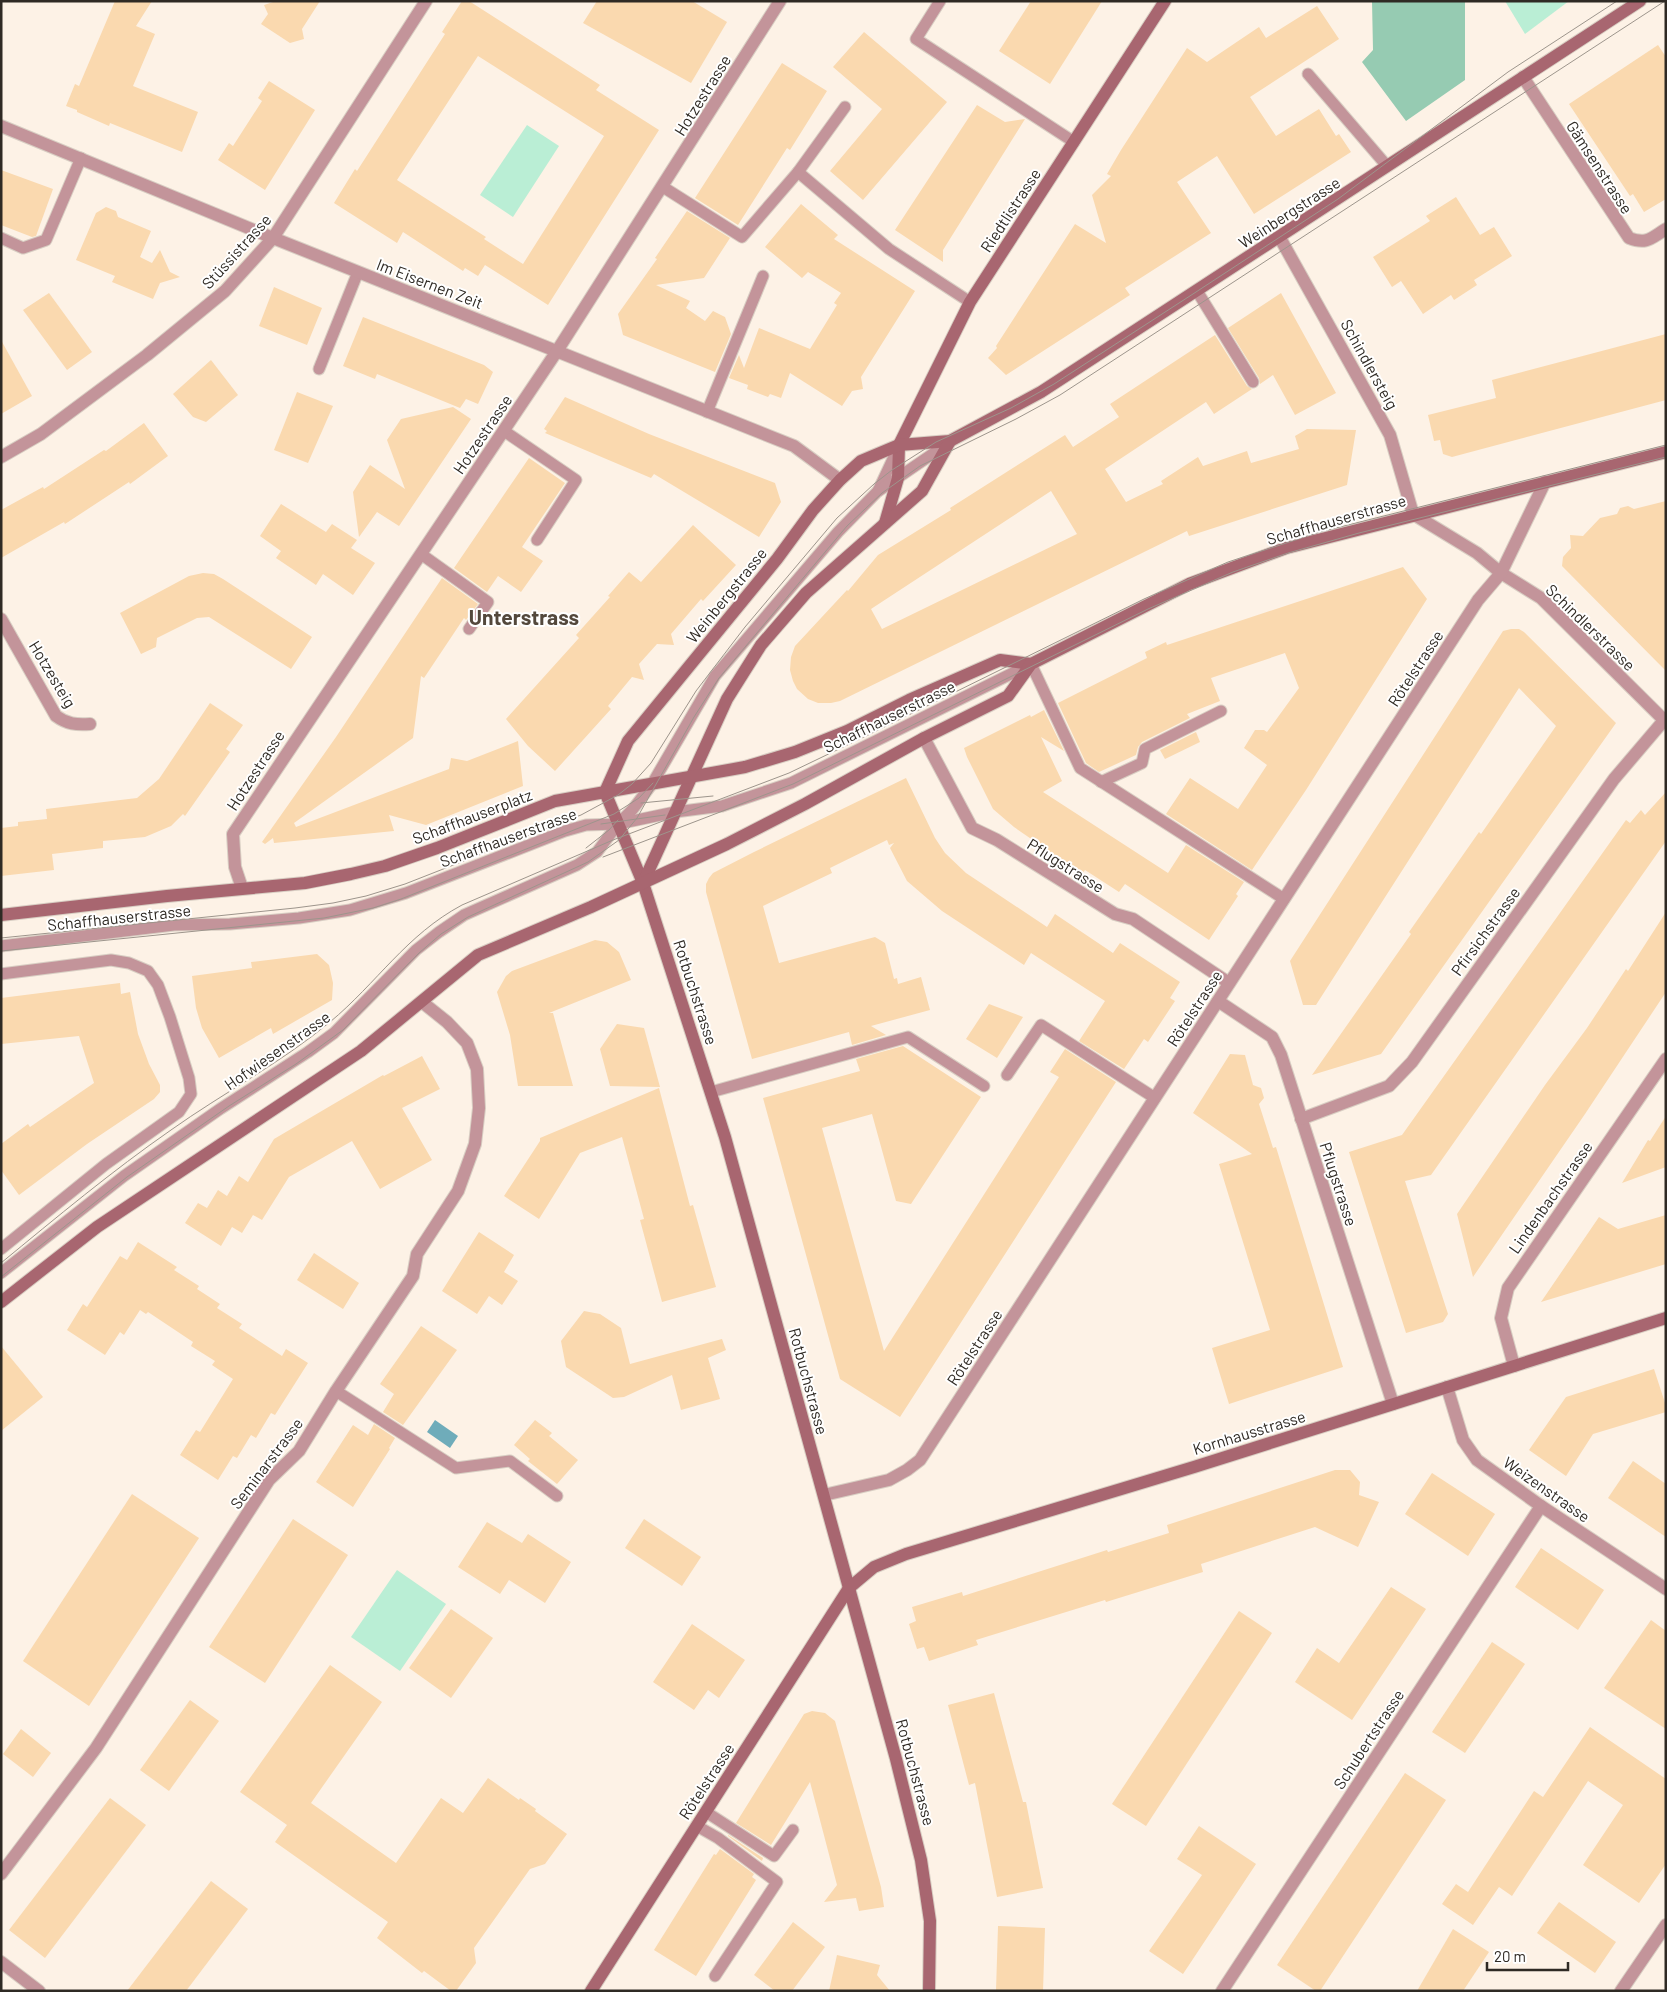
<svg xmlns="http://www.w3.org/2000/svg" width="1667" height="1992" font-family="Barlow,sans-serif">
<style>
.green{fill:#baeed5}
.forest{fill:#96cbb2}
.water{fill:#6facba}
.building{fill:#fad9af;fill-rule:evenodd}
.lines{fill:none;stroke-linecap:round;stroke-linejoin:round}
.lane-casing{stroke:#d8cec3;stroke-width:13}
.street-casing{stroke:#d8cec3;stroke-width:14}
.secondary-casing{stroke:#d8cec3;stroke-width:14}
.lane{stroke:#c3949a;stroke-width:11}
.street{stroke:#c3949a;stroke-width:12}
.secondary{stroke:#a86670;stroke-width:12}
.tram{stroke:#9d958c;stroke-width:1}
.labels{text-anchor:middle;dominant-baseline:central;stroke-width:4;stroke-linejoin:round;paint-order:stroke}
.street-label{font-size:16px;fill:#2f2a24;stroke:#fff}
.district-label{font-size:21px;font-weight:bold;fill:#53483c;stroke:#fff}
</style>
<rect width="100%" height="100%" fill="#fdf2e6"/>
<g class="green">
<path d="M1505 1H1569L1525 34Z"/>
<path d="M527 125 559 146 513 217 480 195Z"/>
<path d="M397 1570 446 1604 400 1671 351 1637Z"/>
</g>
<path class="forest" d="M1372 1H1465V80L1406 121 1362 62 1373 50Z"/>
<path class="water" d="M435 1420 458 1436 450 1448 427 1432Z"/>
<g class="building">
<path d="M115 1H152L136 26 155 34 133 86 198 112 182 152 110 123 109 126 77 112V110L66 106 75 84 79 86Z"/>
<path d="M276 1H320L302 29 304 39 290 43 261 24 268 14 264 5Z"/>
<path d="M462 1H469L600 85 596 90 659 130 548 305 485 265 478 276 465 268 463 271 403 232 397 243 334 203 355 169 357 171 445 34 442 32ZM478 56 604 136 523 264 484 239 486 237 397 180Z"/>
<path d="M597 1H692L727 22 691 83 583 23Z"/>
<path d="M1031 1H1102L1050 84 999 51Z"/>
<path d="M1317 6 1339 39 1250 97 1276 136 1319 109 1336 136 1339 134 1351 152 1254 214 1217 156 1177 182 1211 233 1125 288 1130 295 1006 375 988 358 997 348 996 346 1075 224 1106 243 1092 195 1111 176 1107 174 1121 150 1187 48 1207 62 1259 27 1266 38Z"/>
<path d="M864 32 947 102 863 200 830 171 882 109 833 67Z"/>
<path d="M1658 45 1666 57V199L1644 212 1633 194 1630 196 1569 104Z"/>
<path d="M782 63 827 91 790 150 787 148 738 225 695 198Z"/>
<path d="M269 81 315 110 265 190 218 160 229 143 233 146 262 101 258 98Z"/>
<path d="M977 105 1005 122 1025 119 943 250V262L895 230Z"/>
<path d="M1 170 53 189 36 236 32 237 1 225Z"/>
<path d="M1456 197 1480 235 1494 227 1512 256 1474 280 1477 285 1454 300 1451 295 1423 314 1401 281 1392 287 1373 257 1430 221 1426 216Z"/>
<path d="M801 204 838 235 834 239 915 291 861 377 863 389 852 391 842 406 790 373 781 398 770 394 768 397 747 389 748 385 729 378 739 355 744 368 759 328 810 349 837 305 834 303 841 293 808 272 802 278 765 247Z"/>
<path d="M106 207 116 211 118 217 151 231 140 257 152 263 160 250 170 272 180 277 160 283 153 299 112 282 115 276 76 260 96 213Z"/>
<path d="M687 211 730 238 704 278 656 285 690 301 686 308 705 321 713 311 725 317 731 334 715 372 623 335 618 314 657 259 655 258Z"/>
<path d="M274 287 322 308 307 345 259 326Z"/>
<path d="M49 293 92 352 67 370 23 310Z"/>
<path d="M1281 293 1336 393 1295 415 1273 375 1260 384 1259 378 1228 328Z"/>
<path d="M363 317 484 365 493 372 478 404 466 399 460 408 377 374 375 379 343 366Z"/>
<path d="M1666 334V400L1452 457 1443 454 1440 440 1434 441 1428 415 1496 398 1492 380Z"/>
<path d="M1215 335 1247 386 1252 389 1214 414 1206 402 1105 469 1126 502 1163 484 1161 481 1198 457 1203 466 1247 451 1251 463 1299 449 1295 436 1307 429 1356 430 1347 485 1189 536 1187 531 840 701 831 703H818L808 699 797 689 793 681 790 670 791 657 795 646 847 590 848 591 878 555 951 510 950 508 1065 435 1073 447 1119 417 1110 404ZM1051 491 1077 534 882 629 871 609Z"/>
<path d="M1 340 32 396 1 414Z"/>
<path d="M211 360 238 395 206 422 193 417 173 394Z"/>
<path d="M297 392 333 406 308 463 274 450Z"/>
<path d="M565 397 649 434 775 483 781 502 759 537 654 474 651 478 545 433 547 431 544 429Z"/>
<path d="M453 407 471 419 399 526 377 512 359 537 353 492 370 465 405 489 387 440 401 419Z"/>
<path d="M144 423 168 456 130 484 129 482 65 524 64 522 1 558V510L43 487 44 489 104 450 106 451Z"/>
<path d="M529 458 565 483 522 547 543 561 521 592 498 576 487 592 454 568Z"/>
<path d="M1666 501V671L1562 566 1563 557 1571 548 1570 535 1583 536 1600 518 1617 514 1620 508 1628 506 1634 509Z"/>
<path d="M281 504 326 532 332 524 357 540 351 548 375 563 353 595 323 574 316 585 276 558 281 551 260 536Z"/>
<path d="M693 525 736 565 703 601 701 599 671 634 674 645 657 644 639 664 644 680 632 677 608 706 611 709 555 771 528 746 506 719 579 638 576 635 610 597 608 596 629 572 641 582Z"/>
<path d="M1403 567 1427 599 1306 790 1252 870 1166 814 1190 778 1238 809 1267 765 1244 748 1255 730H1264L1267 732 1299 688 1285 653 1211 678 1220 701 1187 714 1190 718 1142 742 1138 747 1136 755 1099 772 1086 763 1058 703 1147 658 1145 652 1166 642 1167 645Z"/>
<path d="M203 573 214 574 223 579 312 637 291 669 209 617 197 618 157 638 156 647 141 654 120 613 189 576Z"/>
<path d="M442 578 478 604 466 620 464 618 424 678 421 676 413 738 294 823 296 827 449 769 451 758 467 761 518 741 523 786 426 825 389 815 394 831 274 843 273 838 265 844 262 842 336 737Z"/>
<path d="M1511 629H1519L1524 632 1616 723 1381 1054 1312 1075 1411 934 1409 932 1479 832 1481 834 1556 726 1519 688 1316 1005H1303L1290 961 1503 631Z"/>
<path d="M210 703 243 725 226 749 230 752 185 816 183 814 171 826 145 837 103 841V848L52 854 54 870 1 876V828L18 826V822L47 819 46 809 137 798 159 779Z"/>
<path d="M1044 710 1064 751 1041 737 1062 781 1043 792 1168 873 1186 845 1244 882 1236 894 1238 896 1209 940 1125 884 1119 892 1085 870 1082 874 1014 827 993 809 967 757 964 748 1030 715 1031 717Z"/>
<path d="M1196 732 1200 742 1165 759 1160 750Z"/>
<path d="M906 778 935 838 945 853 966 873 1047 927 1055 914 1113 953 1120 943 1180 982 1170 998 1175 1001 1148 1042 1144 1039 1124 1069 1079 1041 1105 1001 1031 953 1024 965 942 911 907 881 890 848 894 843 889 845 887 840 830 868 832 873 763 906 779 963 875 937 885 943 894 979 897 978 898 984 921 977 930 1010 871 1026 886 1035 852 1045 849 1032 752 1059 706 892V884L709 878 713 873 754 852Z"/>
<path d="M1666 792V841L1431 1175 1405 1181 1448 1314 1443 1322 1406 1333 1349 1152 1402 1135 1626 820 1630 823 1641 810 1645 815Z"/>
<path d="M1666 912V992L1585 1114 1473 1277 1457 1214 1545 1085 1587 1028 1626 969 1628 971Z"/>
<path d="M595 940 607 942 619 952 631 980 549 1013H553L573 1086H518L510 1035 497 992 506 976 512 971Z"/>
<path d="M317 954 329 965 333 983 332 1000 273 1034 271 1028 219 1058 202 1028 196 1008 192 976 252 968 251 962Z"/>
<path d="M120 983 121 994 130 992 138 1034 149 1064 160 1085V1092L154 1099 87 1144 19 1195 1 1170V1144L28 1124 30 1127 94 1083 79 1036 1 1044V998Z"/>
<path d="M989 1004 1023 1017 997 1058 966 1039Z"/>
<path d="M617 1024 644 1028 660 1087 610 1086 600 1049Z"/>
<path d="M903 1046 981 1097 911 1204 896 1201 872 1114 822 1128 884 1351 1059 1077 1050 1072 1065 1049 1116 1082 900 1417 840 1379 763 1098 860 1071 856 1059Z"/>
<path d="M1230 1054 1245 1055 1253 1085 1261 1088 1264 1098 1259 1104 1273 1148 1276 1147 1343 1367 1229 1404 1212 1348 1270 1330 1219 1164 1252 1154 1193 1113Z"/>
<path d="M422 1056 440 1089 402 1108 432 1160 380 1189 352 1141 289 1177 262 1220 253 1215 242 1233 232 1227 221 1246 185 1223 198 1203 207 1208 218 1190 227 1196 239 1176 248 1182 274 1139 383 1075 384 1076Z"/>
<path d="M659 1088 690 1206 693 1205 716 1287 662 1302 640 1220 644 1219 622 1137 580 1153 539 1219 504 1196 540 1141V1138Z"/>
<path d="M1666 1116V1167L1622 1183 1648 1140 1650 1141Z"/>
<path d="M1666 1215V1264L1541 1302 1599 1217 1618 1229Z"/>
<path d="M479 1232 514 1255 504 1272 518 1281 502 1305 489 1296 477 1314 442 1291Z"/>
<path d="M138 1242 177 1267 174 1270 199 1286 197 1289 220 1304 217 1308 242 1324 239 1328 282 1356 286 1349 308 1363 275 1415 271 1413 256 1438 251 1435 237 1458 233 1456 218 1480 180 1455 196 1430 200 1432 233 1379 212 1365 215 1361 191 1346 193 1342 148 1312 146 1314 140 1310 124 1335 120 1332 105 1355 67 1330 83 1304 87 1307 120 1256 127 1260Z"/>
<path d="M314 1253 359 1283 343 1309 297 1280Z"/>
<path d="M584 1311 600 1314 621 1328 630 1364 722 1339 726 1350 708 1358 720 1399 681 1410 672 1375 624 1397 613 1398 566 1367 561 1341Z"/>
<path d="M421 1326 457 1350 403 1425 383 1412 394 1394 380 1384Z"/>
<path d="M1 1346 43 1397 1 1431Z"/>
<path d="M1654 1369 1666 1406V1412L1593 1434 1566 1476 1529 1450 1566 1397Z"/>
<path d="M535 1420 552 1433 549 1436 578 1460 557 1484 528 1461 530 1459 514 1445Z"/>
<path d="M374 1424 395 1438 389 1448 390 1449 353 1507 316 1482 353 1425 368 1435Z"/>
<path d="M1633 1461 1666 1484V1537L1608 1498Z"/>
<path d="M1335 1470H1350L1360 1482 1359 1495 1379 1502 1358 1547 1315 1527 1201 1564 1203 1572 1106 1602 1105 1600 976 1640 978 1645 929 1661 924 1647 917 1649 909 1624 916 1621 912 1607 962 1592 963 1596 1107 1550 1108 1552 1169 1533 1167 1525Z"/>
<path d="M1432 1473 1495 1514 1468 1556 1405 1514Z"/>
<path d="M132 1494 199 1538 89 1706 23 1661Z"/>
<path d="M293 1519 348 1555 265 1683 209 1647Z"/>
<path d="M644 1519 701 1557 682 1586 625 1548Z"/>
<path d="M487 1522 522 1543 528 1534 571 1562 545 1603 509 1580 500 1594 458 1567Z"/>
<path d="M1541 1548 1604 1590 1578 1630 1515 1587Z"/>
<path d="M1391 1587 1426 1609 1352 1720 1295 1682 1317 1648 1339 1663Z"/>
<path d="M451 1609 493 1638 451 1698 409 1668Z"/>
<path d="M1239 1611 1272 1633 1146 1826 1112 1804Z"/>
<path d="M1651 1620 1666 1631V1729L1604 1688Z"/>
<path d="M692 1624 745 1660 719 1698 708 1690 694 1710 653 1682Z"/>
<path d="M1492 1642 1525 1664 1465 1753 1432 1732Z"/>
<path d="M330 1665 382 1702 311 1803 396 1863 441 1798 463 1813 488 1778 519 1800 520 1798 536 1809 535 1811 567 1834 545 1864 530 1869 474 1948 476 1963 456 1991H451L424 1971 422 1973 377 1938 388 1922 275 1842 287 1825 240 1792Z"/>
<path d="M994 1693 1023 1802H1026L1043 1888 997 1897 975 1783 969 1785 948 1705Z"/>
<path d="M190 1700 219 1721 169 1791 140 1770Z"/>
<path d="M812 1711 825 1713 835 1721 881 1887 884 1907 859 1911 856 1898 824 1902 837 1885 810 1782 771 1845 736 1823 804 1714Z"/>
<path d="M1590 1727 1666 1779V1864L1639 1903 1583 1865 1623 1805 1588 1781 1512 1896 1499 1887 1473 1925 1442 1904 1456 1884 1468 1892 1534 1791 1543 1797Z"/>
<path d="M21 1729 51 1753 33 1777 3 1754Z"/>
<path d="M1405 1773 1446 1800 1320 1991H1316L1277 1965Z"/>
<path d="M110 1798 146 1825 45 1958 9 1930Z"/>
<path d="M1199 1826 1256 1864 1183 1974 1149 1951 1202 1875 1177 1859Z"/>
<path d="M728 1835 763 1858 762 1861 728 1836Z"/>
<path d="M720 1849 754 1874 752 1877 756 1880 696 1976 654 1950 714 1854 716 1855Z"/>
<path d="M211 1881 248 1909 186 1991H127Z"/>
<path d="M1559 1902 1616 1942 1595 1973 1537 1933Z"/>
<path d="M793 1922 825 1947 792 1991H775L754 1975Z"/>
<path d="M998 1926 1045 1928 1043 1991H996Z"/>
<path d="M1453 1929 1489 1952 1463 1991H1417Z"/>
<path d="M837 1955 880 1965 877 1975 890 1991H829Z"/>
</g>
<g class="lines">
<defs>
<g id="lane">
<path d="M940 1 916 39 1074 142"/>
<path d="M1308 74 1387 166"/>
<path d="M798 172 889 249 970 302"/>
<path d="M663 187 742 237 798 172 845 107"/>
<path d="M1 238 23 248 46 240 81 158"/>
<path d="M1197 291 1253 382"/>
<path d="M319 369 358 272"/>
<path d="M707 412 763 276"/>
<path d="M504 431 576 480 537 540"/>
<path d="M878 491 899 446"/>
<path d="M421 554 488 602 469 629"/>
<path d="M1101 782 1142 763 1145 749 1221 711"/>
<path d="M1 946 174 925 230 924 299 918 350 910 406 893 565 831 586 825 618 824 675 812 722 806 791 783 1031 664 1080 768 1284 899"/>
<path d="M1 974 111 960 129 963 148 971 158 985 170 1017 189 1078 191 1094 179 1112 106 1164 1 1249"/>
<path d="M1007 1075 1041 1025 1155 1098"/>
<path d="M711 1092 908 1037 984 1086"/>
<path d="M1 1273 124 1176 220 1109 308 1052 334 1033 416 950 439 932 464 915 577 865 597 852 618 824 633 809 652 784 715 676 838 532 877 492 950 442"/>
<path d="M336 1391 456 1468 510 1461 557 1496"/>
<path d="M706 1812 774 1856 793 1830"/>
<path d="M697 1826 718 1838 777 1882 715 1976"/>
</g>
<g id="street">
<path d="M1523 77 1629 238C1647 245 1651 238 1666 229"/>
<path d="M1 126 273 238 794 446 840 480"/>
<path d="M1280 238 1390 435 1413 514 1477 553 1501 573 1541 598 1666 722"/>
<path d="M1 457 41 434 147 355 225 291 273 238 426 1"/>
<path d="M1 619 56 716C67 724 76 725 90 724"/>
<path d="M924 738 972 828 997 840 1115 914 1133 919 1229 983"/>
<path d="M242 888 235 867 233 834 557 351 780 1"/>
<path d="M1218 1001 1272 1037 1281 1055 1393 1404"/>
<path d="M1301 1119 1389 1086 1412 1062 1614 779 1666 718"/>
<path d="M1514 1366 1501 1318 1508 1288 1666 1059"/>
<path d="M1447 1387 1463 1440 1477 1460 1541 1506 1666 1589"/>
<path d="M824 1495 889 1480 907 1470 920 1460 1478 600 1501 573 1545 482"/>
<path d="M1 1874 96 1748 269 1480 299 1451 336 1391 413 1276 417 1254 458 1191 475 1144 479 1108 477 1069 467 1043 447 1022 422 1002"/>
<path d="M1 1962 39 1991"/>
<path d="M1222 1991 1541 1506"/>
<path d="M1621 1991 1666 1925"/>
</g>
<g id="secondary">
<path d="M885 523 898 478 899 445 970 302 1165 1"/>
<path d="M605 792 628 741 777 559 813 510 840 480 861 461 899 445 950 441 1041 392 1640 1"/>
<path d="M605 792 643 883 725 1137 896 1759 921 1860 930 1921 929 1991"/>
<path d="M643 883 727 699 761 645 806 593 922 491 950 441"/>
<path d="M1 915 167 896 305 883 351 874 385 866 437 848 555 801 745 767 795 752 847 731 909 700 1000 660 1031 664"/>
<path d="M1 1302 97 1227 361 1051 478 955 591 907 727 844 805 804 924 738 1008 696 1031 664 1189 584 1286 548 1666 452"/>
<path d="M591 1991 849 1588 874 1567 906 1554 1194 1467 1666 1318"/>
</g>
</defs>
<use href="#lane" class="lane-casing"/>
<use href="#street" class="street-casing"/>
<use href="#secondary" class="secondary-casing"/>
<use href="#lane" class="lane"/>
<use href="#street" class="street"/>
<use href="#secondary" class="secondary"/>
<g class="tram">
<path d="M641 803 713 796"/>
<path d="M601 824 665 815"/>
<path d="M586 848 609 830 618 820"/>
<path d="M603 857 793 784 1148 609 1233 572 1288 553 1359 533 1666 457"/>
<path d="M1 938 295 908 333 903 366 896 405 884 581 815 618 795 632 784 651 763 696 691 745 627 837 518 874 484 892 470 936 442 1011 408 1054 384 1196 292 1338 199 1508 72 1617 1"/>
<path d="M1 951 324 918 373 908 401 899 614 814 639 798 653 783"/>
<path d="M1 1263C57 1217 112 1171 171 1130 223 1093 281 1063 330 1022 377 983 406 935 462 905L613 840 789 773 868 735 1144 599 1228 562 1320 532 1666 445"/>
<path d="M1 1277 127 1177 229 1106 296 1064 343 1030 419 953 441 934 468 917 588 862 619 840 637 818 694 717 719 678 847 526 882 493 920 466 1016 419 1060 395 1665 1"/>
</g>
</g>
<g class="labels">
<g class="street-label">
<text transform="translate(702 95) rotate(-58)">Hotzestrasse</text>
<text transform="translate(1600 167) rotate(57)">Gämsenstrasse</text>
<text transform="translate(1010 210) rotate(-57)">Riedtlistrasse</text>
<text transform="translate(1289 212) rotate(-33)">Weinbergstrasse</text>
<text transform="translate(236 251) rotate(-48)">Stüssistrasse</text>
<text transform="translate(430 283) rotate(21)">Im Eisernen Zeit</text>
<text transform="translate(1370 364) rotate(61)">Schindlersteig</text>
<text transform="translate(482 434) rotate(-56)">Hotzestrasse</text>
<text transform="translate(1336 519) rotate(-16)">Schaffhauserstrasse</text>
<text transform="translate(726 595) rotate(-51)">Weinbergstrasse</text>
<text transform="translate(1591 627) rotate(44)">Schindlerstrasse</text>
<text transform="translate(1415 668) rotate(-57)">Rötelstrasse</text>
<text transform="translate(53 674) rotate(59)">Hotzesteig</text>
<text transform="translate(889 716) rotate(-26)">Schaffhauserstrasse</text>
<text transform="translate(255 770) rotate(-57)">Hotzestrasse</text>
<text transform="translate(472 816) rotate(-21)">Schaffhauserplatz</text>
<text transform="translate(508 837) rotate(-20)">Schaffhauserstrasse</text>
<text transform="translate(1066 865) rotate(32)">Pflugstrasse</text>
<text transform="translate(119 917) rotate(-6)">Schaffhauserstrasse</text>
<text transform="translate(1485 931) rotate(-54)">Pfirsichstrasse</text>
<text transform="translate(696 992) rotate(72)">Rotbuchstrasse</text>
<text transform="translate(1194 1008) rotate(-57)">Rötelstrasse</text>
<text transform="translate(277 1050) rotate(-35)">Hofwiesenstrasse</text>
<text transform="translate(1339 1184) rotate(72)">Pflugstrasse</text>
<text transform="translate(1550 1197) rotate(-55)">Lindenbachstrasse</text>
<text transform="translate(974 1347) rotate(-57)">Rötelstrasse</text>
<text transform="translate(809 1381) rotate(75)">Rotbuchstrasse</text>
<text transform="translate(1249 1432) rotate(-17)">Kornhausstrasse</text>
<text transform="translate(266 1463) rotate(-53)">Seminarstrasse</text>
<text transform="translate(1547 1489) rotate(35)">Weizenstrasse</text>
<text transform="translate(1368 1739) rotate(-57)">Schubertstrasse</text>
<text transform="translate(916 1772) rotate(75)">Rotbuchstrasse</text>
<text transform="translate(706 1781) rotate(-57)">Rötelstrasse</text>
</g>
<g class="district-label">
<text x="524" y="616">Unterstrass</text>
</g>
</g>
<rect width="1667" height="1992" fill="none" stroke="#2f2a24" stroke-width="5"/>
<path d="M1487 1962v8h81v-8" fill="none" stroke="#2f2a24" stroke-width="2.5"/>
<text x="1494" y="1962" font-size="15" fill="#2f2a24" stroke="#ffffff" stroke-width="4" paint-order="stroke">20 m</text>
</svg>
